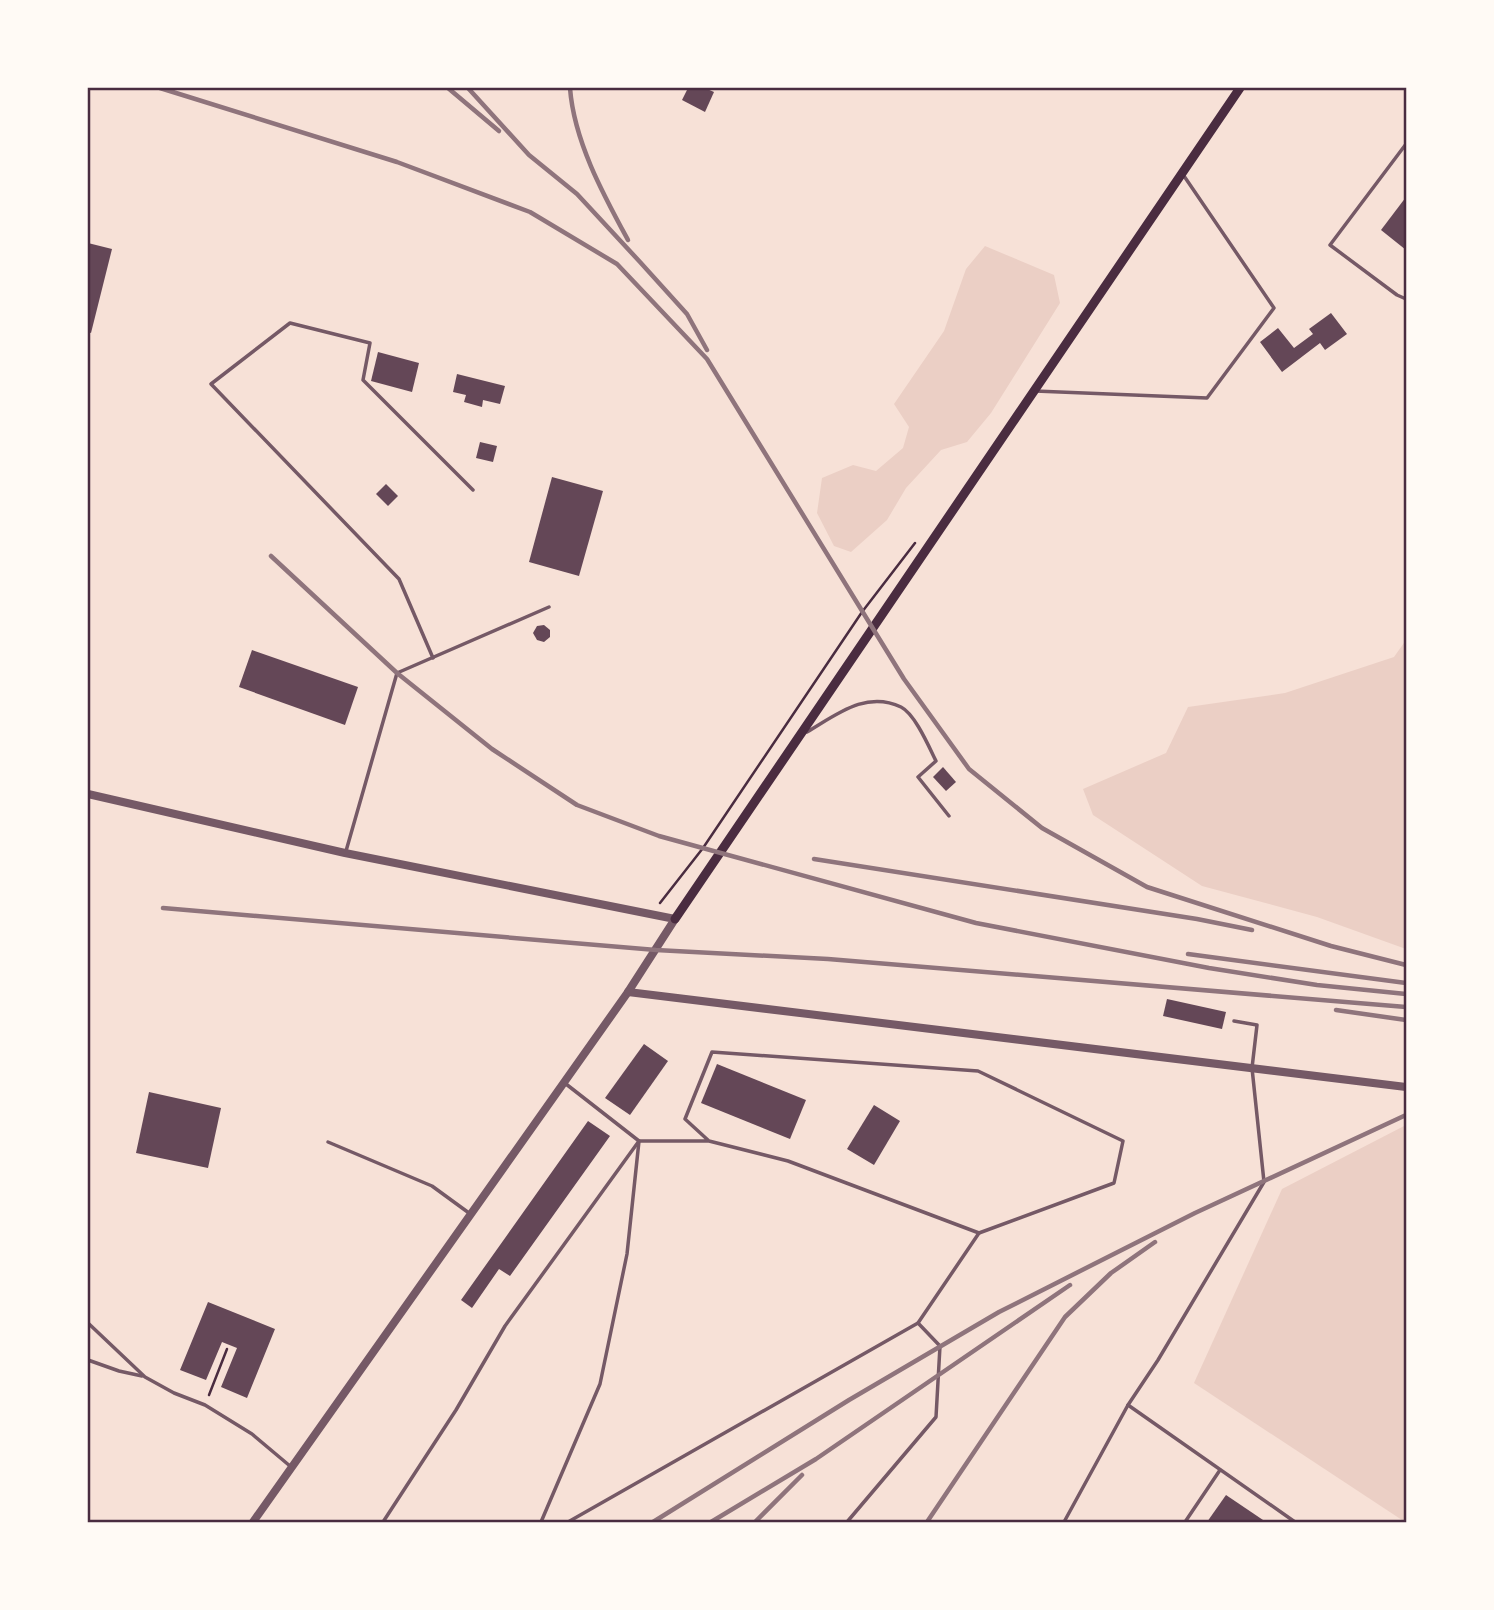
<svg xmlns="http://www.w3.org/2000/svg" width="1494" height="1610" font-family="Lato,sans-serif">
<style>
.green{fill:#ebcfc5}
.building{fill:#644757}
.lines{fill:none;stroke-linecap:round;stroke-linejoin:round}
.path{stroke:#4a2c40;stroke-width:2.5}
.service{stroke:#755966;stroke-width:3.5}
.tertiary{stroke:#755966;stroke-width:8}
.secondary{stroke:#4a2c40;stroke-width:9}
.rail{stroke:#8f747c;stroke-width:4.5}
.neatline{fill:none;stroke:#4a2c40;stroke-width:2.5}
</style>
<rect width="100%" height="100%" fill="#f7e1d7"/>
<g class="green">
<path d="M985 246 1054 275 1060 303 991 413 967 442 941 450 906 488 887 520 851 552 834 546 817 513 822 478 853 465 876 471 903 448 909 427 894 404 944 331 966 269Z"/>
<path d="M1406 640V949L1317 917 1202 886 1093 815 1083 789 1166 753 1188 707 1285 693 1394 657Z"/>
<path d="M1406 1125V1522H1405L1194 1383 1282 1189Z"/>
</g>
<g class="building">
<path d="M688 88H705L714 92 705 112 682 100Z"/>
<path d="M1406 197V250L1381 230Z"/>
<path d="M88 243 112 249 91 333 88 332Z"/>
<path d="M1331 313 1347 334 1325 350 1320 343 1282 372 1260 342 1278 328 1294 348 1313 334 1309 329Z"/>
<path d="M378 352 419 363 412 392 371 381Z"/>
<path d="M457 374 505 386 500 404 483 400 482 407 464 402 466 395 453 392Z"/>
<path d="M480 442 497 446 493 462 476 458Z"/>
<path d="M552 477 603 491 579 576 529 562Z"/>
<path d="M386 484 398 496 388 506 376 494Z"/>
<path d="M544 625 550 630V637L544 642 537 640 533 633 537 626Z"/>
<path d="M252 650 358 687 345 725 239 687Z"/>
<path d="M943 767 956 782 946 791 933 777Z"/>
<path d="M1167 999 1226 1012 1222 1029 1163 1016Z"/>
<path d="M644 1044 668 1061 630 1115 605 1098Z"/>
<path d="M717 1064 806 1100 790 1139 701 1103Z"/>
<path d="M149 1092 221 1108 208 1168 136 1153Z"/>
<path d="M874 1105 900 1121 874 1165 847 1149Z"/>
<path d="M588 1121 610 1136 510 1276 499 1269 472 1308 461 1300Z"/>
<path d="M208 1302 275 1329 247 1398 221 1387 237 1348 222 1342 206 1380 180 1370Z"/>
<path d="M1226 1495 1266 1522H1207Z"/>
</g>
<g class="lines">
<g class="path">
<path d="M660 903 703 848 862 612 915 543"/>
<path d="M209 1395 227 1349"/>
</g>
<g class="service">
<path d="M1406 144 1330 245 1397 295 1406 299"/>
<path d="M1035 391 1207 398 1274 308 1184 176"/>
<path d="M433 658 399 579 211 384 290 323 370 343 363 380 473 490"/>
<path d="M807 732C836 715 866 690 901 707 915 714 929 747 936 761L918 777 949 816"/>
<path d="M346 851 397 673 549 607"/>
<path d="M328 1142 432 1186 469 1213"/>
<path d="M88 1323 145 1377 174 1393 205 1405 252 1434 290 1466"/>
<path d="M88 1360 119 1371 142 1376"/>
<path d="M1128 1405 1295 1522"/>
<path d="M383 1522 456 1410 505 1326 639 1141 566 1084"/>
<path d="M541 1522 600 1384 627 1254 639 1141H709L788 1161 979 1233 1114 1183 1123 1141 978 1071 712 1052 685 1119 709 1141"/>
<path d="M568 1522 918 1323 979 1233"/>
<path d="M847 1522 936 1417 940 1346 918 1323"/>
<path d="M1064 1522 1128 1405 1158 1360 1264 1182 1252 1068 1257 1025 1234 1021"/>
<path d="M1185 1522 1220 1470"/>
</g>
<g class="tertiary">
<path d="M88 794 345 853 675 919 628 992 253 1522"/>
<path d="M628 992 1406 1087"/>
</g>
<path class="secondary" d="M675 919 1240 88"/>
<g class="rail">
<path d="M160 88 397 162 530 212 617 264 707 359 904 679 969 769 1042 828 1147 887 1331 946 1406 965"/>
<path d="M448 88 499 131"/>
<path d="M468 88 529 155 577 194 640 262 687 314 707 350"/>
<path d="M570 88C574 141 603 194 628 240"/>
<path d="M271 556 397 673 492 749 577 805 659 836 976 923 1209 968 1317 985 1406 994"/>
<path d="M814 859 1197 919 1252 930"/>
<path d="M163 908 656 950 828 959 1406 1007"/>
<path d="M1188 954 1406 983"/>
<path d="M1336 1010 1406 1020"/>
<path d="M653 1522 849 1400 999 1312 1195 1213 1406 1115"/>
<path d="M711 1522 816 1459 1070 1285"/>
<path d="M755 1522 802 1475"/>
<path d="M927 1522 1065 1317 1111 1273 1155 1242"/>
</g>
</g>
<rect width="1494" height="1610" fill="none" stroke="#fffaf5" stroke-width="178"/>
<rect x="89" y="89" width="1316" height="1432" class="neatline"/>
</svg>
